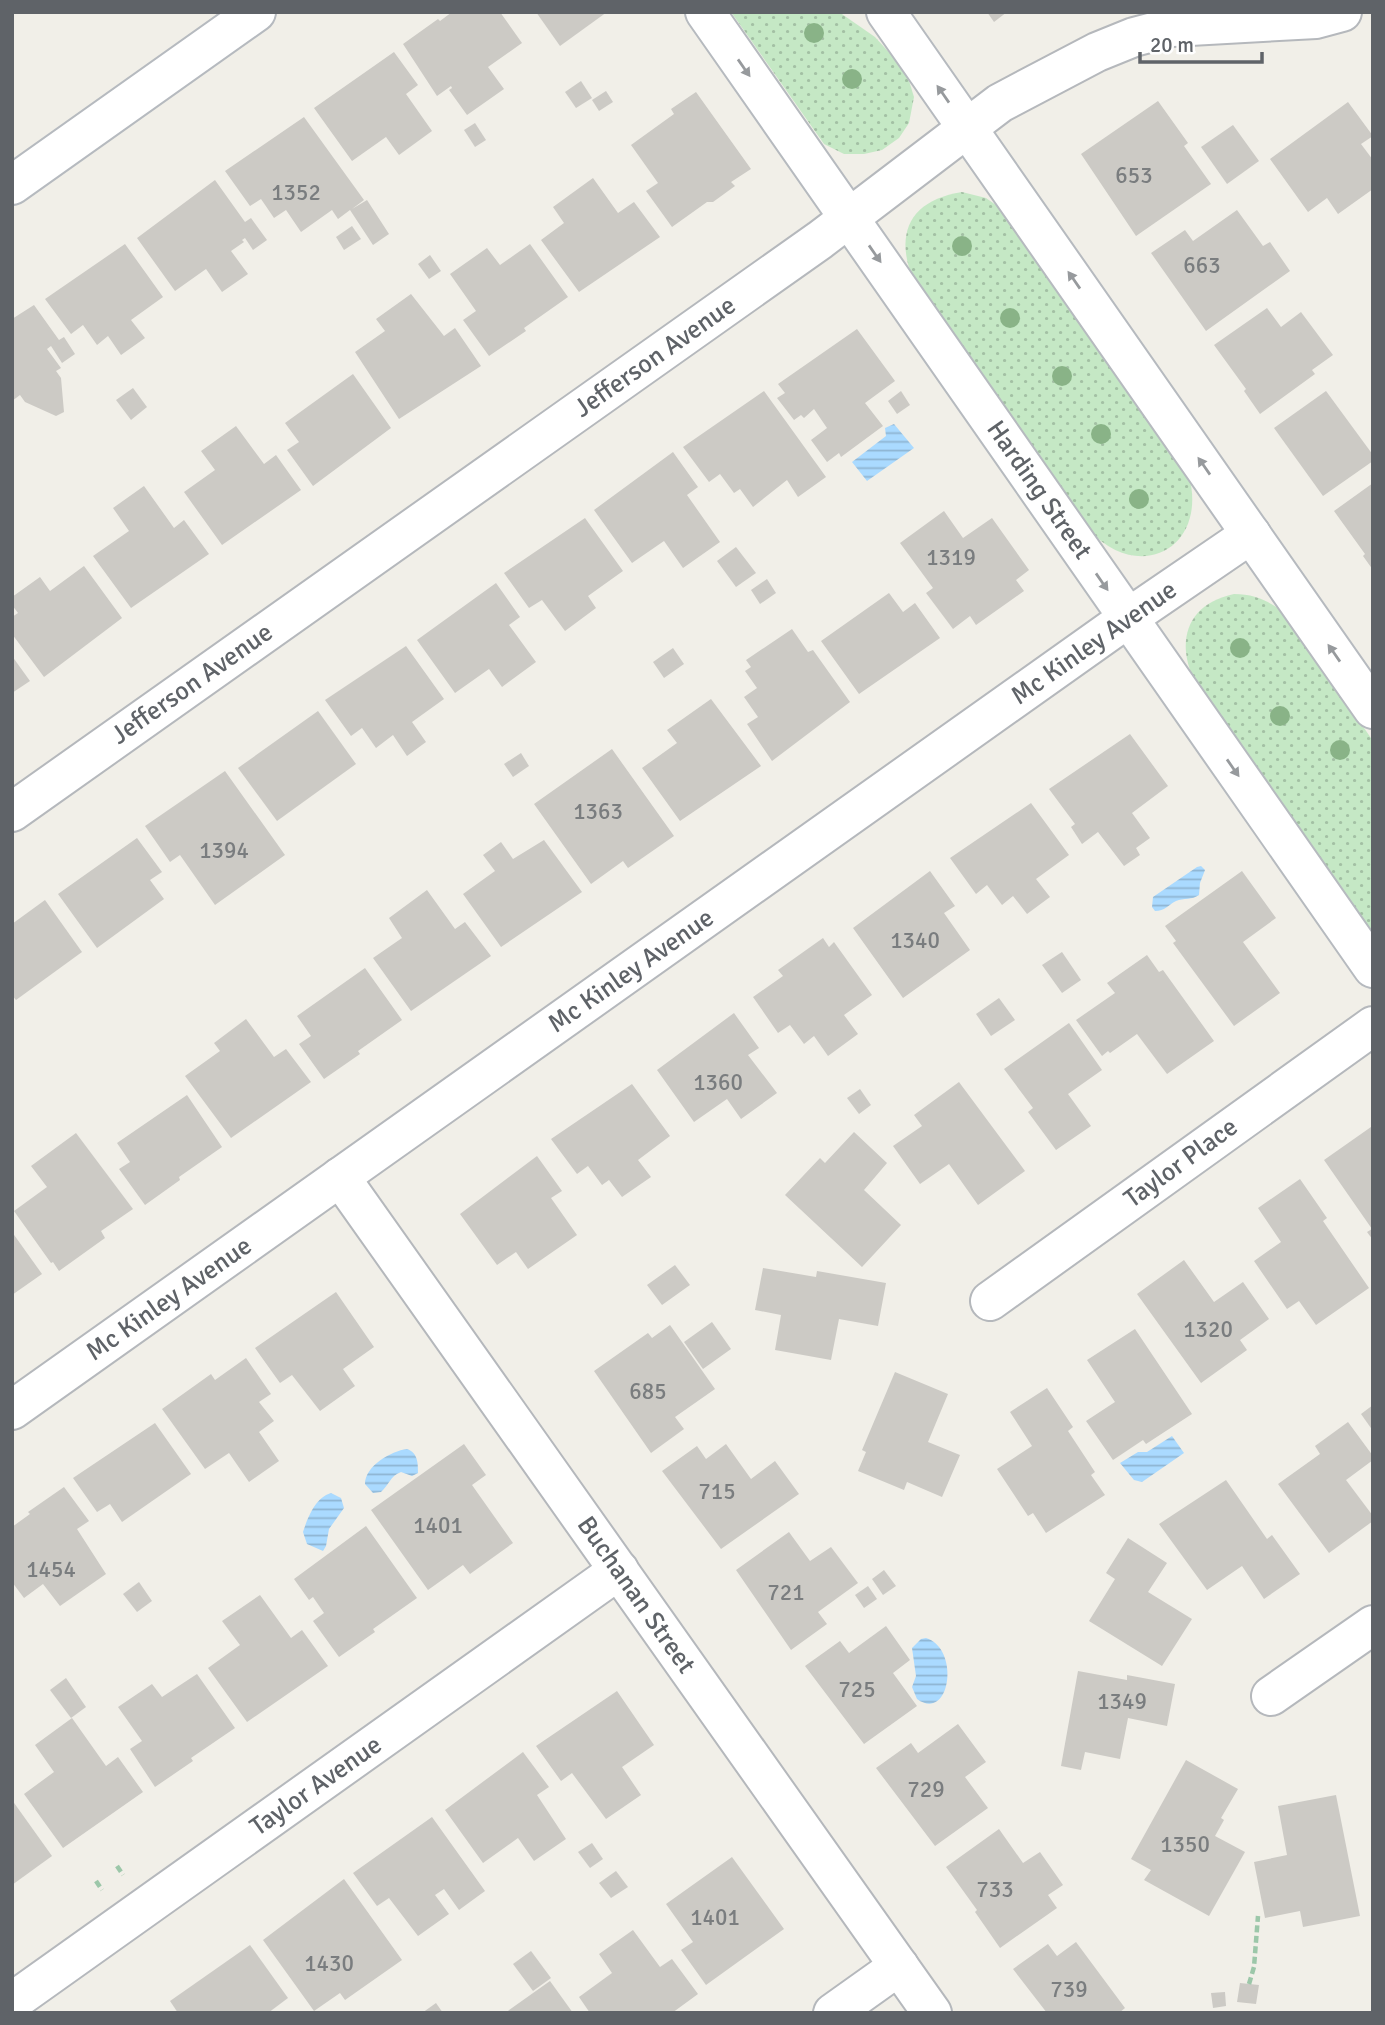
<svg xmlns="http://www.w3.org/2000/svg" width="1385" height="2025" font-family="Signika,sans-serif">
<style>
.grass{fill:url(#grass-dots)}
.water{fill:url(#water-rules)}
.building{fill:#cccac5}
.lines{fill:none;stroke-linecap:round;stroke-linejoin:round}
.street-casing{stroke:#b5b8bc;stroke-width:42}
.secondary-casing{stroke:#b6babf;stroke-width:42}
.path{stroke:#9cc7a9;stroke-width:4.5;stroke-dasharray:7 3.5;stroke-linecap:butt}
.street{stroke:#fff;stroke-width:38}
.secondary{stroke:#fff;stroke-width:38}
.tree{fill:#89b387}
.oneway{fill:#979a9d}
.labels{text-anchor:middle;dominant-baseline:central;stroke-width:5;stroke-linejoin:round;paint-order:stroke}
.number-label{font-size:23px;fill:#7a7d7f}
.street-label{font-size:26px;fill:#5f6368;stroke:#fff}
</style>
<defs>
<pattern id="grass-dots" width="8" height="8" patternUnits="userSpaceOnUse" patternTransform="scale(1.75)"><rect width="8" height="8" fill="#c5e8c5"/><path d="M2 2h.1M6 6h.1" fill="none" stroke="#a3c0a4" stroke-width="1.8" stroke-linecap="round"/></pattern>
<pattern id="water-rules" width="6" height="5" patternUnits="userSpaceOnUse" patternTransform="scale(1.75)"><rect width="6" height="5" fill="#aadaff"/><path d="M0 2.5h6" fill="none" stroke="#8eb4d2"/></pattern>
</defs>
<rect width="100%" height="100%" fill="#f1efe8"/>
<g class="grass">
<path d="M731 12H839L875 37 906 71 914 97 909 123 899 138 882 150 864 154H844L824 144Z"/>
<path d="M962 192 986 198 1003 210 1189 476C1208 547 1140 585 1089 530L913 279C894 232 911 200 962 192Z"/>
<path d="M1234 594C1256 594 1268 601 1286 614L1373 741V933L1362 921 1195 682C1175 641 1187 604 1234 594Z"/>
</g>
<g class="water">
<path d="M894 424 914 448 867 481 852 462 886 436 885 428Z"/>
<path d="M1201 866 1205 870 1200 883 1199 895C1192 900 1184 898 1176 901 1168 905 1165 911 1155 911L1152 907 1153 897 1197 867Z"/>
<path d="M1172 1436 1184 1453 1142 1482 1134 1480 1120 1463 1138 1452H1147Z"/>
<path d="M407 1449C418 1453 418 1463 418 1473L412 1476 401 1472C390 1476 389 1485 381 1492L373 1493 365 1484C365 1466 391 1451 407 1449Z"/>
<path d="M331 1493 341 1498 344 1508 329 1529 326 1546 323 1551 307 1544 303 1532C308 1517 315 1498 331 1493Z"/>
<path d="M926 1638C961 1649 950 1723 917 1699L912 1687 916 1676 912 1648 921 1639Z"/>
</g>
<g class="building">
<path d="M452 12H500L522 43 488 67 504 89 467 115 449 90 452 88 451 86 437 96 403 44 438 19 440 21Z"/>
<path d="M536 12H607L560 46Z"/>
<path d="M987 12H1007L994 22Z"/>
<path d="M394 52 418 85 406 94 432 131 399 155 386 137 352 161 314 108Z"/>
<path d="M581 81 592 98 576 108 565 92Z"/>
<path d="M606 91 613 102 599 111 592 100Z"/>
<path d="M696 92 751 169 731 182 735 186 713 202H707L672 227 646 191 658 183 631 145 674 114 671 109Z"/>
<path d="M1158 101 1188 143 1184 146 1211 184 1136 236 1081 154Z"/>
<path d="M1348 102 1373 136 1361 144 1373 160V189L1338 214 1327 198 1308 212 1270 159Z"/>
<path d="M304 117 364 200 352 209 367 200 389 234 373 245 350 210 338 219 332 210 301 232 286 210 274 218 261 199 250 206 225 171Z"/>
<path d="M475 123 486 140 475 147 464 130Z"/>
<path d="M1233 125 1259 161 1227 184 1201 147Z"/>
<path d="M593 178 618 213 634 202 660 237 579 292 541 240 564 223 553 207Z"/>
<path d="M215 180 245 222 251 218 267 240 253 250 245 238 242 240 244 242 231 251 248 274 222 292 206 269 175 291 137 238Z"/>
<path d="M1237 210 1263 246 1270 242 1290 271 1206 331 1151 253 1185 230 1193 241Z"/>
<path d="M352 226 361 239 344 250 336 237Z"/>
<path d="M125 244 163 297 131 320 145 338 121 355 108 336 97 345 83 325 71 334 45 299Z"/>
<path d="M530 244 568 297 524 328 526 331 489 356 463 320 476 311 450 274 487 248 500 265Z"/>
<path d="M430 255 441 271 429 279 418 264Z"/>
<path d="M411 294 444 336 455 328 481 366 399 419 355 352 385 331 376 319Z"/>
<path d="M34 305 59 340 64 337 75 354 62 363 51 346 47 349 61 368 56 371 61 378 64 412 56 416 25 402 20 395 12 401V319Z"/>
<path d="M1267 308 1281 327 1301 312 1333 355 1312 370 1315 374 1260 414 1244 391 1246 389 1214 345Z"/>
<path d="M857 329 895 381 865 403 883 426 841 457 839 453 827 462 811 440 827 428 814 409 804 418 801 415 794 420 777 398 785 393 778 384Z"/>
<path d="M353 374 391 428 313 486 287 450 299 442 285 423Z"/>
<path d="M133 388 147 407 131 420 116 400Z"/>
<path d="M764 391 826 477 798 497 787 480 753 507 740 489 734 493 720 474 709 482 683 447Z"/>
<path d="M901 391 910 405 897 414 888 401Z"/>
<path d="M1326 391 1373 455V461L1323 496 1274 428Z"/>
<path d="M236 426 264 464 276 455 301 490 222 545 184 492 215 470 201 451Z"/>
<path d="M673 452 698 487 687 495 720 542 683 568 664 541 632 563 594 510Z"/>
<path d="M1373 483V570L1363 556 1365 554 1334 511Z"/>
<path d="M144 486 174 528 184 520 209 554 131 608 93 556 129 531 113 508Z"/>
<path d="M944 511 963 538 992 518 1029 570 1016 580 1024 591 976 625 970 616 953 629 926 593 933 588 900 543Z"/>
<path d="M585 518 623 571 588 596 596 608 565 631 542 600 529 608 504 573Z"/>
<path d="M736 547 756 573 736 587 717 561Z"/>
<path d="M84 566 122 618 44 677 12 634V617L18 613 12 605V597L40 577 50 591Z"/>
<path d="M767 579 776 593 760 604 751 590Z"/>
<path d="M496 583 520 617 509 625 536 662 502 687 489 669 455 693 417 640Z"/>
<path d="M889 593 903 612 915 603 940 638 859 694 821 641Z"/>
<path d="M792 629 808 652 813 650 850 702 772 761 747 724 758 717 744 697 757 688 745 671 751 667 746 660Z"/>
<path d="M406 646 444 699 412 722 426 742 407 756 393 735 376 748 362 728 351 736 325 700Z"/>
<path d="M673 648 684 664 664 678 653 662Z"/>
<path d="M12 656 30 681 12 693Z"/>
<path d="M711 699 761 766 680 821 642 768 677 743 667 730Z"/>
<path d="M318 711 356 764 277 821 238 768Z"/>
<path d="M1130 734 1168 786 1132 813 1150 838 1136 848 1140 855 1124 866 1098 832 1082 844 1071 827 1075 824 1049 789Z"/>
<path d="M612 749 674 836 628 868 623 861 591 884 534 804Z"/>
<path d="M521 753 529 766 513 777 504 764Z"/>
<path d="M225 771 285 855 215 905 180 855 170 862 145 826Z"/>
<path d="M1031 803 1069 855 1036 879 1050 897 1027 914 1013 896 1002 905 987 885 976 894 950 858Z"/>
<path d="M137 838 162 872 150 880 164 899 97 948 58 894Z"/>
<path d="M544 840 582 892 501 947 463 894 495 871 483 855 501 842 513 859Z"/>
<path d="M930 871 955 906 944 913 970 950 903 998 853 928Z"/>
<path d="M1242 871 1276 918 1243 942 1280 993 1234 1026 1173 943 1176 941 1165 926Z"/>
<path d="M427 890 455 929 465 922 491 956 411 1011 373 958 402 938 389 918Z"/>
<path d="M45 900 82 952 16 1000 12 995V924Z"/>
<path d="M823 938 829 947 834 942 872 995 844 1015 858 1034 828 1056 814 1036 804 1044 790 1025 778 1033 753 997 783 976 778 970Z"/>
<path d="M1062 952 1081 980 1062 993 1042 965Z"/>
<path d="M1147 955 1159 972 1163 970 1214 1041 1167 1074 1137 1034 1110 1053 1108 1051 1102 1056 1076 1020 1115 993 1107 983Z"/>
<path d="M365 968 402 1020 358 1051 360 1054 324 1079 299 1044 311 1036 297 1016Z"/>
<path d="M999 998 1015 1020 991 1036 976 1014Z"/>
<path d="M734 1013 759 1048 748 1055 777 1093 741 1119 727 1099 694 1122 657 1070Z"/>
<path d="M246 1019 274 1057 286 1049 311 1082 231 1138 185 1076 220 1051 214 1043Z"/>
<path d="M1069 1023 1102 1070 1068 1094 1091 1126 1056 1150 1028 1112 1033 1108 1004 1069Z"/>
<path d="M959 1082 1025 1171 978 1205 949 1164 920 1184 893 1146 922 1126 914 1115Z"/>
<path d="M632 1084 670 1136 638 1160 651 1177 622 1197 609 1180 602 1185 588 1166 577 1174 551 1139Z"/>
<path d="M860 1089 871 1105 859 1114 847 1098Z"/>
<path d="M187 1095 222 1147 179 1177 180 1180 145 1205 119 1169 130 1162 117 1143Z"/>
<path d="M1371 1127 1373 1129V1240L1367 1232 1372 1229 1324 1160Z"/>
<path d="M854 1132 887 1163 864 1190 901 1225 862 1267 785 1195 820 1158 825 1163Z"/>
<path d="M76 1133 133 1209 101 1231 105 1238 59 1271 53 1262 51 1263 14 1211 47 1187 31 1166Z"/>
<path d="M537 1156 562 1191 551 1198 577 1235 528 1269 516 1252 497 1265 460 1214Z"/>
<path d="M1300 1179 1327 1218 1323 1221 1369 1288 1316 1325 1299 1301 1287 1309 1254 1261 1281 1242 1258 1208Z"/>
<path d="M12 1232 42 1274 12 1295Z"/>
<path d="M1184 1260 1214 1302 1243 1282 1269 1319 1240 1340 1247 1350 1201 1383 1137 1294Z"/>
<path d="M675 1265 690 1285 662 1305 647 1285Z"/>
<path d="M763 1268 816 1277 817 1271 886 1283 878 1326 839 1319 831 1360 775 1350 781 1315 755 1310Z"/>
<path d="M336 1292 374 1347 343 1369 355 1386 320 1411 292 1375 280 1383 255 1348Z"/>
<path d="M712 1322 731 1349 703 1369 684 1342Z"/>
<path d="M670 1325 715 1389 675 1417 684 1429 651 1453 594 1371 648 1333 652 1338Z"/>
<path d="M1135 1329 1192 1414 1146 1444 1143 1440 1113 1460 1086 1421 1115 1402 1087 1360Z"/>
<path d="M246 1358 271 1394 259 1402 274 1421 259 1432 279 1461 249 1482 229 1453 205 1469 162 1409 211 1374 215 1380Z"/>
<path d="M895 1372 948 1394 928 1442 960 1455 942 1497 907 1482 904 1490 858 1471 866 1452 862 1450Z"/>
<path d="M1047 1388 1073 1427 1068 1431 1095 1472 1091 1475 1105 1495 1046 1533 1033 1513 1028 1516 997 1469 1032 1446 1010 1412Z"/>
<path d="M1373 1405V1431L1361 1414Z"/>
<path d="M1348 1422 1373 1456V1460L1346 1480 1373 1516V1521L1329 1553 1278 1484 1320 1454 1315 1446Z"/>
<path d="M155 1423 191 1474 122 1522 110 1504 97 1512 73 1478Z"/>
<path d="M464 1444 486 1475 472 1485 513 1543 470 1574 463 1565 428 1590 371 1510Z"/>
<path d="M726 1444 751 1479 775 1461 799 1494 721 1549 662 1471 697 1446 706 1459Z"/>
<path d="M1226 1480 1267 1539 1272 1535 1300 1574 1264 1599 1242 1566 1207 1590 1159 1524Z"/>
<path d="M64 1487 89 1521 77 1529 106 1574 60 1606 43 1584 24 1598 12 1582V1527L30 1514 28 1512Z"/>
<path d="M366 1526 417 1598 373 1629 375 1632 339 1657 313 1621 324 1613 313 1597 309 1600 294 1579Z"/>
<path d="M789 1532 810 1561 831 1547 858 1583 818 1612 827 1624 791 1650 736 1570Z"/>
<path d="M1128 1538 1167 1563 1148 1592 1192 1619 1162 1666 1089 1621 1115 1579 1106 1573Z"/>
<path d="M884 1570 896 1586 883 1595 872 1579Z"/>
<path d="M139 1582 152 1601 137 1612 123 1594Z"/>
<path d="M868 1586 877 1599 864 1608 855 1595Z"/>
<path d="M260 1595 291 1638 302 1630 328 1666 247 1722 208 1668 240 1645 222 1621Z"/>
<path d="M886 1626 910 1660 893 1673 917 1706 864 1744 805 1666 840 1641 849 1653Z"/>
<path d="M1078 1671 1127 1680V1675L1175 1684 1167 1726 1128 1718 1120 1759 1085 1752 1081 1770 1061 1766Z"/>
<path d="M197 1674 235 1728 191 1758 193 1761 155 1787 130 1749 142 1741 118 1707 152 1684 162 1697Z"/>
<path d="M66 1678 86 1707 71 1718 50 1690Z"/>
<path d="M617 1691 654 1745 622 1767 641 1795 606 1819 572 1773 561 1781 536 1746Z"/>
<path d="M72 1718 106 1766 118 1757 143 1792 63 1848 24 1794 54 1772 35 1745Z"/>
<path d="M958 1724 986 1762 965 1777 988 1808 935 1846 876 1768 911 1743 918 1753Z"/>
<path d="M523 1752 549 1787 537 1795 566 1839 534 1861 518 1838 483 1863 445 1810Z"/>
<path d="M1186 1760 1238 1789 1221 1818 1224 1820 1215 1836 1245 1852 1209 1916 1144 1880 1151 1870 1131 1859Z"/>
<path d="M1336 1795 1360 1916 1303 1927 1300 1911 1265 1918 1254 1862 1287 1855 1278 1806Z"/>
<path d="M12 1800 52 1856 12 1885Z"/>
<path d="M432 1817 485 1891 459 1910 444 1889 435 1895 449 1914 418 1936 389 1898 377 1906 353 1873Z"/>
<path d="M999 1829 1023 1863 1040 1852 1063 1885 1048 1895 1057 1908 1000 1948 975 1912 977 1910 946 1867Z"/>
<path d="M592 1843 603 1859 590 1868 578 1852Z"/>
<path d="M732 1857 784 1929 706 1985 681 1950 693 1942 666 1904Z"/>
<path d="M616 1871 628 1887 611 1898 599 1883Z"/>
<path d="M344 1879 402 1960 345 2000 340 1993 314 2011 263 1940Z"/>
<path d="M633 1930 660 1967 672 1959 698 1994 672 2013H590L579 1997 612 1973 599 1954Z"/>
<path d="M1076 1942 1125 2008 1119 2013H1047L1013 1969 1048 1944 1057 1956Z"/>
<path d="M250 1945 288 1998 268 2013H178L170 2001Z"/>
<path d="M531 1951 551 1978 533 1991 513 1964Z"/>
<path d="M550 1981 573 2013H505Z"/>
<path d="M1240 1983 1259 1985 1256 2004 1237 2002Z"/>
<path d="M1225 1992 1226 2006 1213 2008 1211 1993Z"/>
<path d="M436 2003 443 2013H422Z"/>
</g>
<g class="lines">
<defs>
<g id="street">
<path d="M12 812 820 240 1000 103 1097 52 1134 37 1172 27 1316 19 1342 12"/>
<path d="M340 1177 932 2013"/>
<path d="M990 1301 1373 1026"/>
<path d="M12 1410 1128 618 1251 534"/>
<path d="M1271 1696 1373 1625"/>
<path d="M12 2002 619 1570"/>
<path d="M833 2013 899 1966"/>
</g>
<g id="secondary">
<path d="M705 12 1373 968"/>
<path d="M886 12 1373 709"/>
<path d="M12 185 256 12"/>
</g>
</defs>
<use href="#street" class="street-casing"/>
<use href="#secondary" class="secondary-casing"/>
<g class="path">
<path d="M117 1866 123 1875"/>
<path d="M96 1881 102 1890"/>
<path d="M1249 1984 1254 1967 1258 1916"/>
</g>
<use href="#street" class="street"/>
<use href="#secondary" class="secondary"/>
</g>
<g class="tree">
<circle cx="814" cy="33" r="10"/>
<circle cx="852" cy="79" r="10"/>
<circle cx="962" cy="246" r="10"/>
<circle cx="1010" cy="318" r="10"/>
<circle cx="1062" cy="376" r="10"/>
<circle cx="1101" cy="434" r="10"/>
<circle cx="1139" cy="499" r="10"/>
<circle cx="1240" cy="648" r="10"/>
<circle cx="1280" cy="716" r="10"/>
<circle cx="1340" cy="750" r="10"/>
</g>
<defs><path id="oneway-solid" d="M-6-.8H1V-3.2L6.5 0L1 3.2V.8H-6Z" transform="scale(1.75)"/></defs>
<g class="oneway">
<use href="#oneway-solid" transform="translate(744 68) rotate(55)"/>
<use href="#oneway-solid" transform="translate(943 94) rotate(-125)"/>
<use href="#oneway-solid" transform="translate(875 254) rotate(55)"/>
<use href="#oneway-solid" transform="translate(1074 280) rotate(-125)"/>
<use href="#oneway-solid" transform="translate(1204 466) rotate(-125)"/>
<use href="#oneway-solid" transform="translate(1102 582) rotate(55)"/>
<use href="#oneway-solid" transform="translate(1334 653) rotate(-125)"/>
<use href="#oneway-solid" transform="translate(1233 768) rotate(55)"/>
</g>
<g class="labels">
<g class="number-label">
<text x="1134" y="175">653</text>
<text x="296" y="192">1352</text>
<text x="1202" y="265">663</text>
<text x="951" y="557">1319</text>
<text x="598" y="811">1363</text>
<text x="224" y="850">1394</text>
<text x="915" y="940">1340</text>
<text x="718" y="1082">1360</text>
<text x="1208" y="1329">1320</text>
<text x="648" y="1391">685</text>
<text x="717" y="1491">715</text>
<text x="438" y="1525">1401</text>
<text x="51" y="1569">1454</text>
<text x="786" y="1592">721</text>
<text x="857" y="1689">725</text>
<text x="1122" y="1701">1349</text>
<text x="926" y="1789">729</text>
<text x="1185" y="1844">1350</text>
<text x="995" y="1889">733</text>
<text x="715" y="1917">1401</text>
<text x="329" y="1963">1430</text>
<text x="1069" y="1989">739</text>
</g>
<g class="street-label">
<text transform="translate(655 357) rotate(-35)">Jefferson Avenue</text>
<text transform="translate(1039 490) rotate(55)">Harding Street</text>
<text transform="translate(1094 643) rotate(-35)">Mc Kinley Avenue</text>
<text transform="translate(192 684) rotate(-35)">Jefferson Avenue</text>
<text transform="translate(631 971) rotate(-35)">Mc Kinley Avenue</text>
<text transform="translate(1181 1163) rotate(-36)">Taylor Place</text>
<text transform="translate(169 1299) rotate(-35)">Mc Kinley Avenue</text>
<text transform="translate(636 1595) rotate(55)">Buchanan Street</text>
<text transform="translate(316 1786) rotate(-35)">Taylor Avenue</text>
</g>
</g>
<rect width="1385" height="2025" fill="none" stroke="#5f6368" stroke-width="28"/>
<path d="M1140 52v10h122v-10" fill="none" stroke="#5f6368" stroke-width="3.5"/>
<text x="1150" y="52" font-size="21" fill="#5f6368" stroke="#ffffff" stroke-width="5" paint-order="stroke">20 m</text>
</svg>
